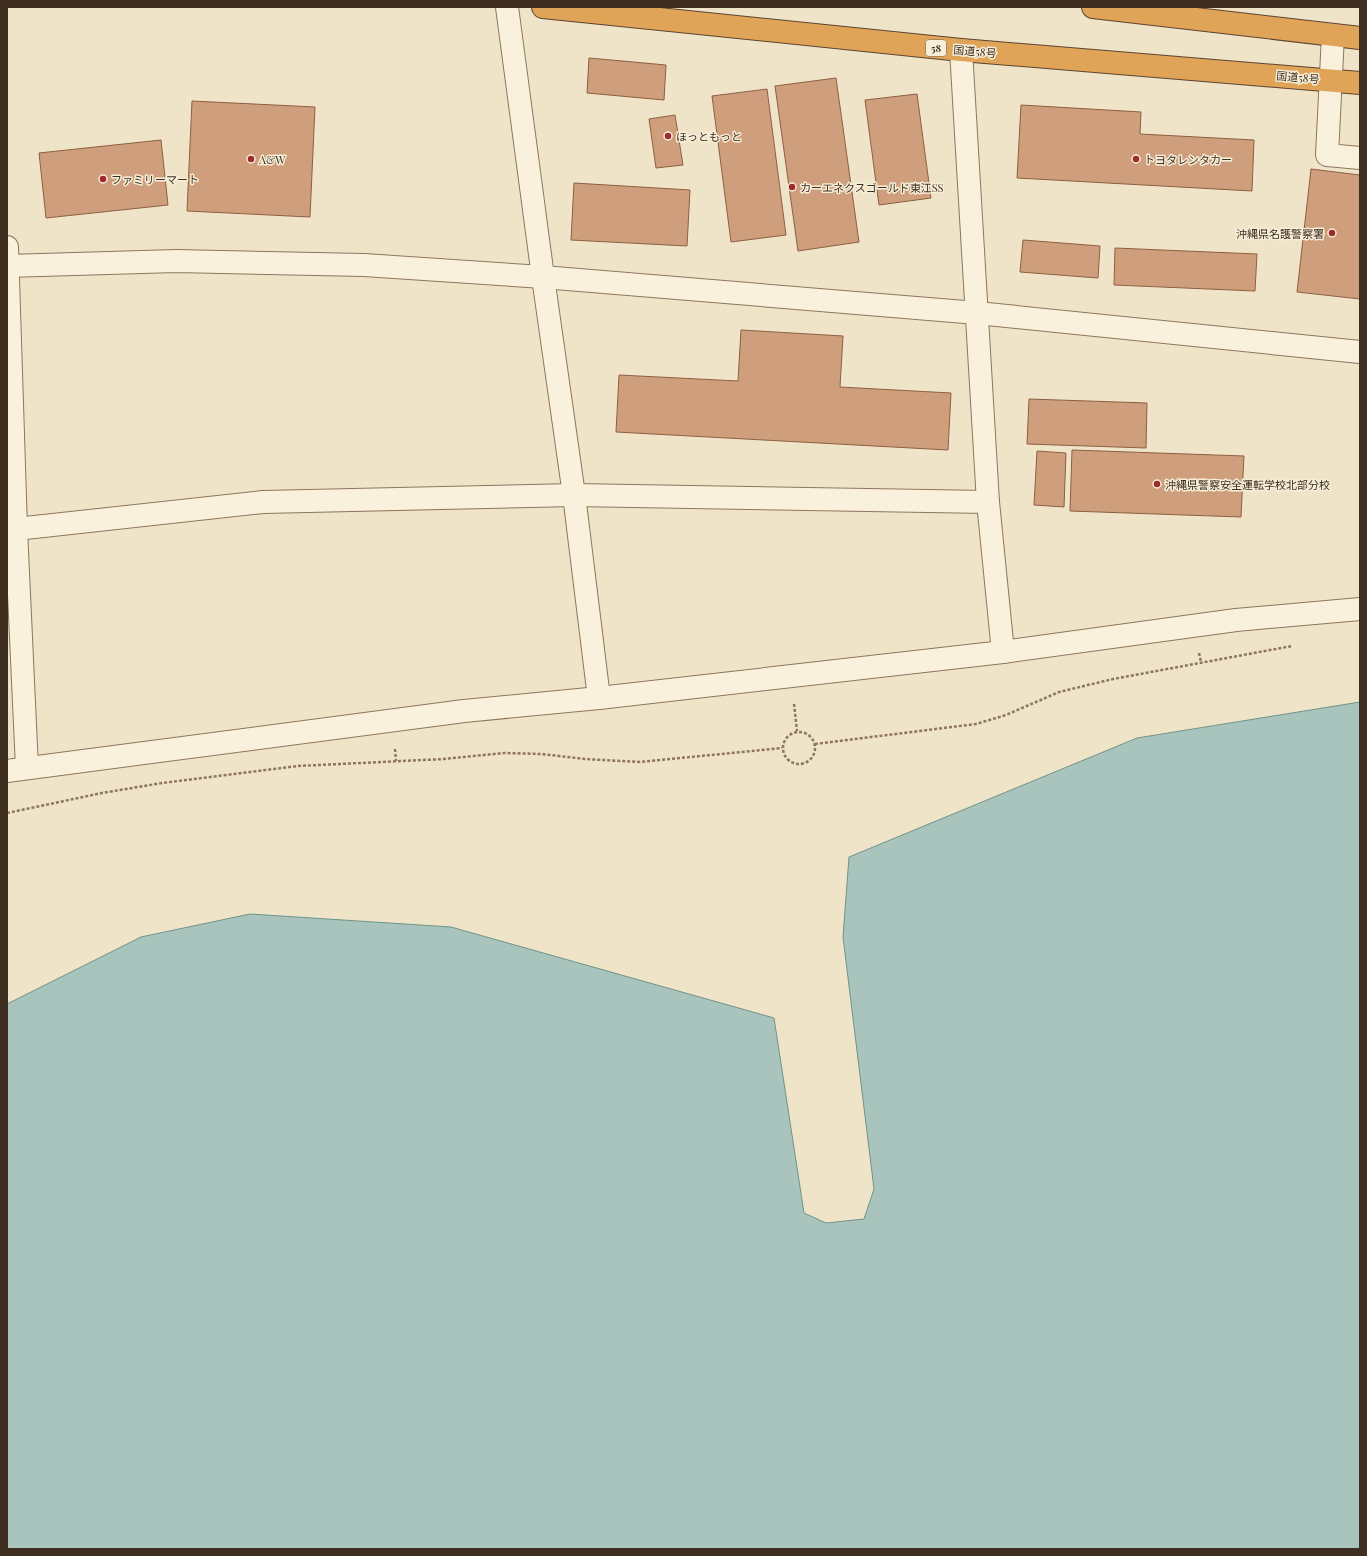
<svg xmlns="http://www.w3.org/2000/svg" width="1367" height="1556" font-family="'Playfair Display','Noto Sans JP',serif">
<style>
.water{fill:#a9c4bc;stroke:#6f938a}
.building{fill:#cf9f7d;stroke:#8d5f41}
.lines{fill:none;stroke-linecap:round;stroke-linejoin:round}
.minor-casing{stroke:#8d765c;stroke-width:24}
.highway-casing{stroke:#5b4430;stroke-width:24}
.path{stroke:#8d765c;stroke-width:2.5;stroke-dasharray:3 2;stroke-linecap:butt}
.minor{stroke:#faf1dc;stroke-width:22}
.highway{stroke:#e0a458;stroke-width:22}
.poi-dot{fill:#9e2a2b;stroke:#f7eed8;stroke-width:1.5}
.labels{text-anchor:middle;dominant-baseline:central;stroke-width:3;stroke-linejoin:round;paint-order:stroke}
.shield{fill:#f7eed8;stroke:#756857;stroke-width:1}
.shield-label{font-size:10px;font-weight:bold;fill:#3d2e20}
.street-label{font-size:11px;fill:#3d2e20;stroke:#f7eed8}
.poi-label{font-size:11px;fill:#3d2e20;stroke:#f7eed8;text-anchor:start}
</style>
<rect width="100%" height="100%" fill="#f0e4c8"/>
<path class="water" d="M1360 702V1549H7V1004L141 937 250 914 451 927 774 1018 804 1213 826 1223 864 1219 874 1189 843 937 849 857 1137 738Z"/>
<g class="building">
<path d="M589 58 666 65 664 100 587 93Z"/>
<path d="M836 78 859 242 798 251 775 86Z"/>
<path d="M767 89 786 235 731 242 712 96Z"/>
<path d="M917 94 931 198 879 205 865 100Z"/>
<path d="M192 101 315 107 310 217 187 211Z"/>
<path d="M1021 105 1141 112 1140 134 1254 140 1252 191 1017 178Z"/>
<path d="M675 115 683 165 656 168 649 119Z"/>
<path d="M161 140 168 205 46 218 39 153Z"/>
<path d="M1311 169 1360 175V299L1297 292Z"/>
<path d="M574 183 690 190 687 246 571 240Z"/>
<path d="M1023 240 1100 246 1098 278 1020 272Z"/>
<path d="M1115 248 1257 254 1255 291 1114 285Z"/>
<path d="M741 330 843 336 840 387 951 393 948 450 616 432 619 375 738 381Z"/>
<path d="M1029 399 1147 403 1146 448 1027 444Z"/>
<path d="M1072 450 1244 456 1241 517 1070 511Z"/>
<path d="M1037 451 1066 453 1064 507 1034 505Z"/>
</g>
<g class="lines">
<defs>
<g id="minor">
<path d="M507 7 543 277 574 495 599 698"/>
<path d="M1333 35 1327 155 1360 158"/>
<path d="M961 50 988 502 1003 652"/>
<path d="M7 247 16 529 27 768"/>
<path d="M7 266 176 261 364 265 543 277 977 313 1360 352"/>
<path d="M7 530 263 502 574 495 988 502"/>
<path d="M7 771 464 711 599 698 1003 652 1236 620 1360 609"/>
</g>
<g id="highway">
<path d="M543 7 961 50 1360 83"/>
<path d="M1093 7 1360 38"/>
</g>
</defs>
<use href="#minor" class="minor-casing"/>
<use href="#highway" class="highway-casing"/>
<g class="path">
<path d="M1199 653 1201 662"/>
<path d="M794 704 797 731"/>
<circle cx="799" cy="748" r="16"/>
<path d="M815 744 976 724 1006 715 1059 692 1113 679 1292 646"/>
<path d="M395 749 396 761"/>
<path d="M7 813 102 793 162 783 298 766 444 759 504 753 542 754 585 759 640 762 782 748"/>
</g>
<use href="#minor" class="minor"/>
<use href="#highway" class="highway"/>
</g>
<g class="poi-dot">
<circle cx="668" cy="136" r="4"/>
<circle cx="251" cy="159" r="4"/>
<circle cx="1136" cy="159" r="4"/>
<circle cx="103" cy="179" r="4"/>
<circle cx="792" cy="187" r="4"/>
<circle cx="1332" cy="233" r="4"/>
<circle cx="1157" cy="484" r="4"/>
</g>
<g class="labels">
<rect class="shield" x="926" y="40" width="20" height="16" rx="3"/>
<g class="shield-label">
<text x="936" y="48">58</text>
</g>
<g class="street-label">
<text transform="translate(975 51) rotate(5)">国道58号</text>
<text transform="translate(1298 77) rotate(5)">国道58号</text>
</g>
<g class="poi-label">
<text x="676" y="136">ほっともっと</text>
<text x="259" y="159">A&amp;W</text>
<text x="1144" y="159">トヨタレンタカー</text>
<text x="111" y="179">ファミリーマート</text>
<text x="800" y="187">カーエネクスゴールド東江SS</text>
<text x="1324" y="233" text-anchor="end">沖縄県名護警察署</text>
<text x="1165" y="484">沖縄県警察安全運転学校北部分校</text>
</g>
</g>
<rect width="1367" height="1556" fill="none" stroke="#3d2e20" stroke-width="16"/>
</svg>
